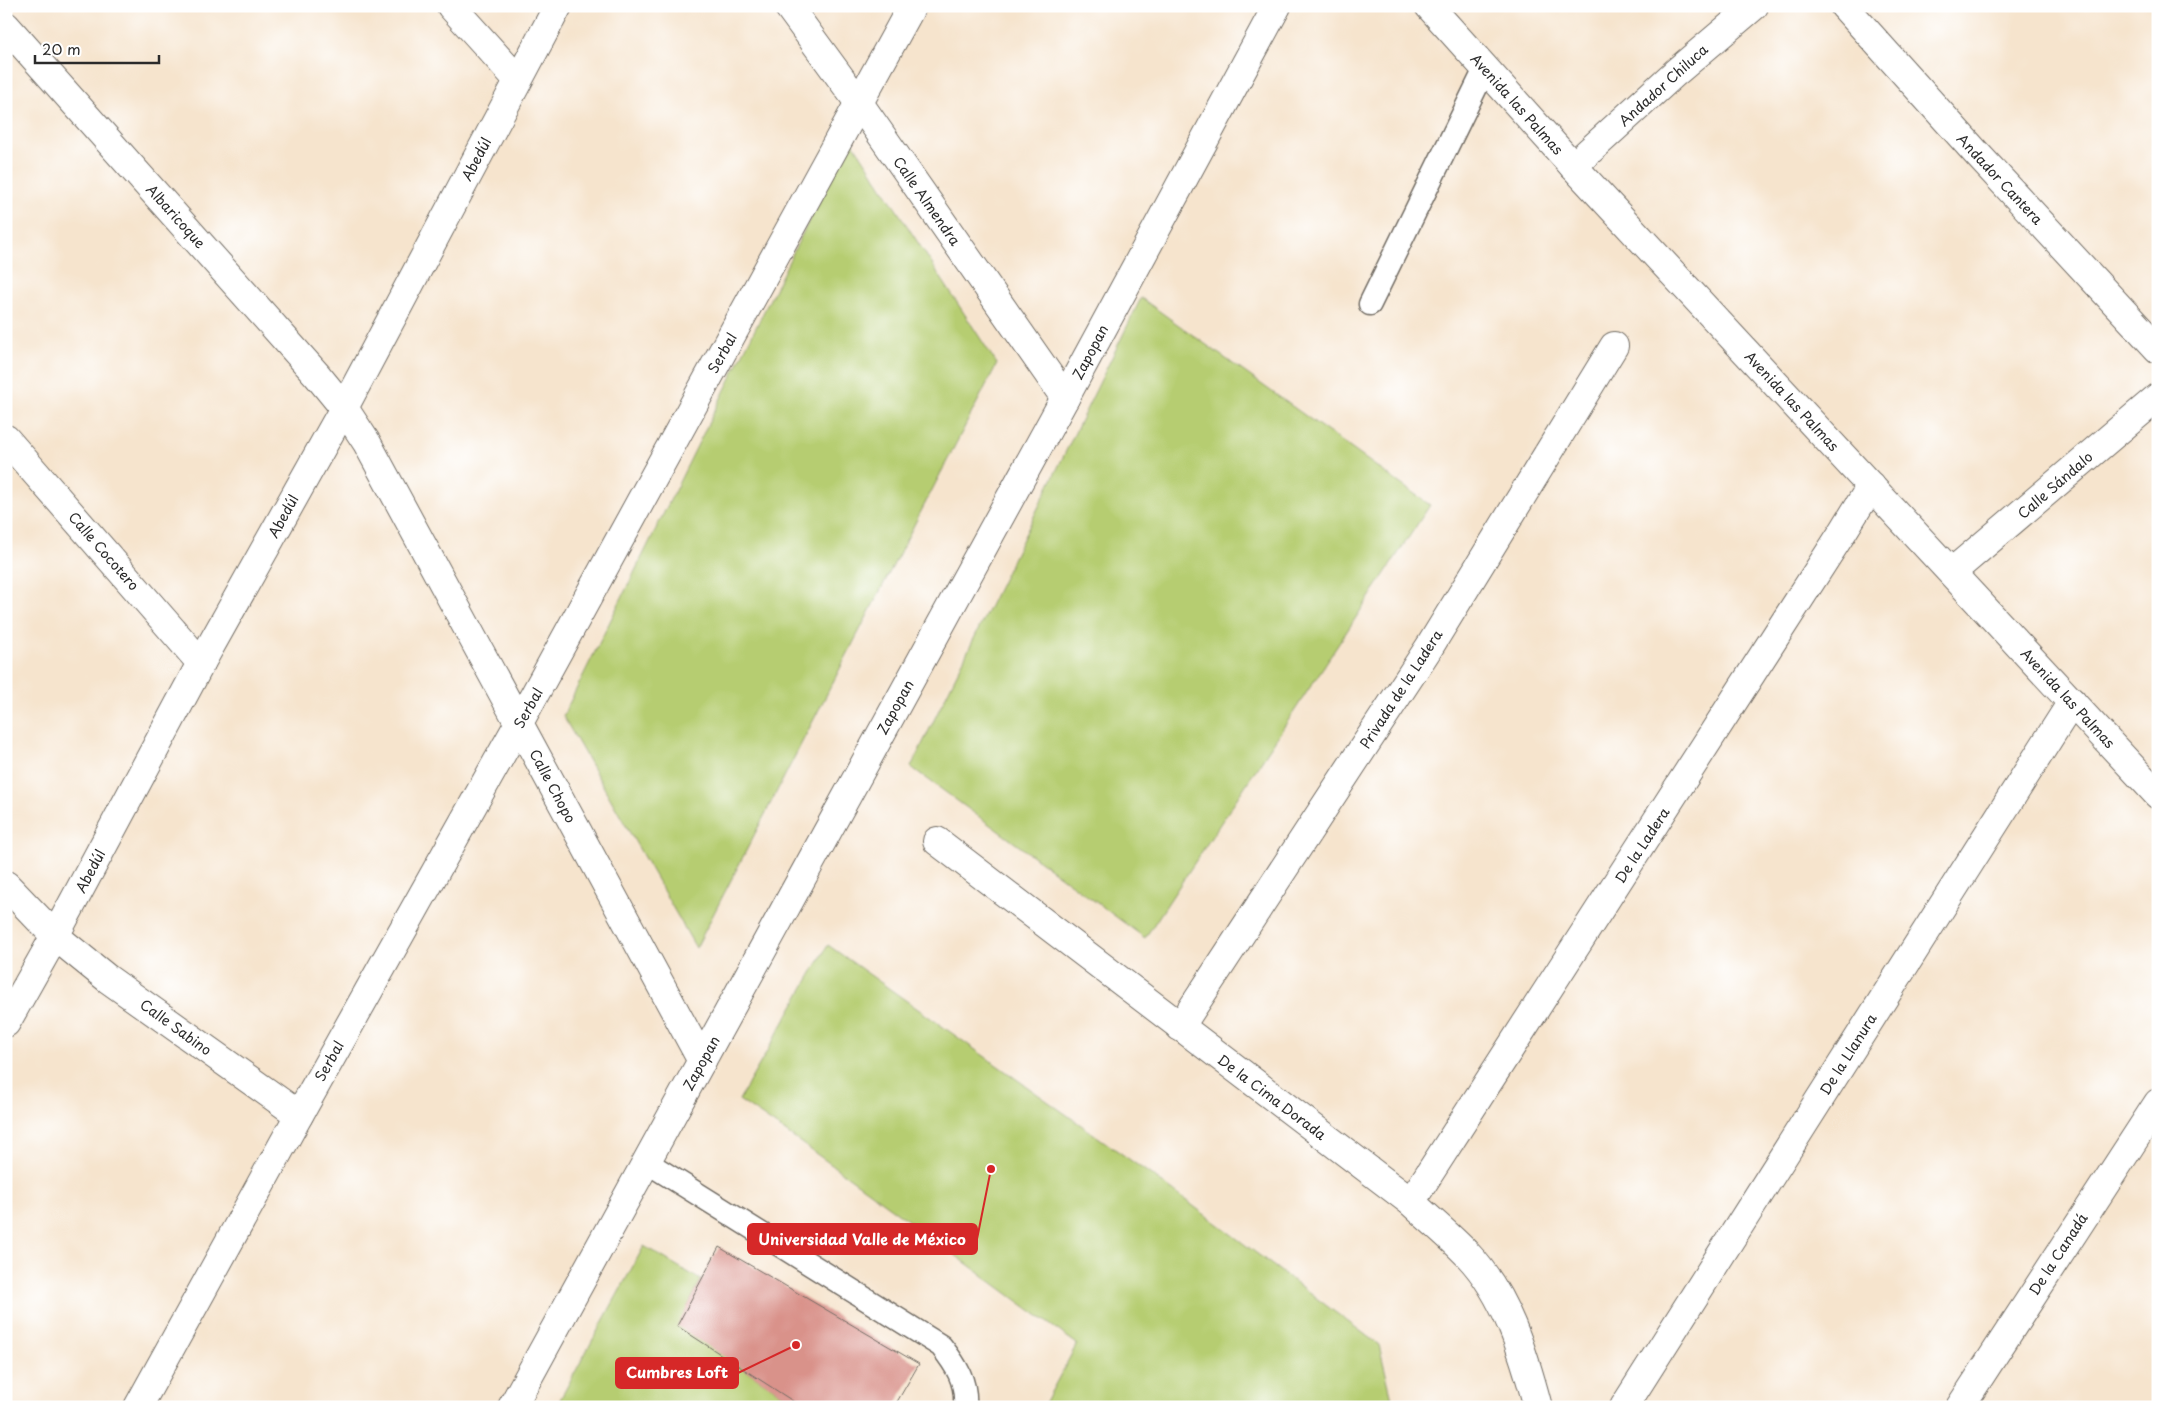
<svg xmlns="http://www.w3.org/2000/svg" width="2164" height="1413" font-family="'Playpen Sans',sans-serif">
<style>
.green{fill:#b6cd71;stroke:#707c4e}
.building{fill:#d9928a}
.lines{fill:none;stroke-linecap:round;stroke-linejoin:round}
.service-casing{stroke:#726c64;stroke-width:25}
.minor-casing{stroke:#726c64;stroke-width:30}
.tertiary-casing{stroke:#726c64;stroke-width:30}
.service{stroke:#fff;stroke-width:22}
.minor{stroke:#fff;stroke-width:28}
.tertiary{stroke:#fff;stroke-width:28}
.labels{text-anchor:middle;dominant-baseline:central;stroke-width:4;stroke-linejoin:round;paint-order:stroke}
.street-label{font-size:14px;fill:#2b2b2b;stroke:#fff}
.leader{fill:none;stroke:#d62828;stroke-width:2}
.callout-dot{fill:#d62828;stroke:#fff;stroke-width:2}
.callout{fill:#d62828;stroke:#d62828;stroke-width:2}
.callout-label{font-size:15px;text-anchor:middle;font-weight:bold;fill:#fff}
</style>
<rect width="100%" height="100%" fill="#fff"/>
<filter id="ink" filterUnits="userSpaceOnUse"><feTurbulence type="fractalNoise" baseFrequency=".02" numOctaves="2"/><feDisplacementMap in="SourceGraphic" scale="10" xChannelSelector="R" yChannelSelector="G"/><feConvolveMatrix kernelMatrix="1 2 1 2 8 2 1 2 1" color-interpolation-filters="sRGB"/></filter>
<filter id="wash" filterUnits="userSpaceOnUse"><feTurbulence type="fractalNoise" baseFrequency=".0096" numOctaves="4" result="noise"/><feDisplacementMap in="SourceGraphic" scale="20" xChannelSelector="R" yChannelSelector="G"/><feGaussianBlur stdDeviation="1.12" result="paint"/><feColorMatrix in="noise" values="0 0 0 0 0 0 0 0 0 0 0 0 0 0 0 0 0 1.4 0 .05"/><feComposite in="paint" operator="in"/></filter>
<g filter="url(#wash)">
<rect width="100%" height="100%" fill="#f6e4cd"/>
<g class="green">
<path d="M850 138 997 364 696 948 563 716Z"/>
<path d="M1141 298 1430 505 1145 938 911 767Z"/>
<path d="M828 945 1164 1184 1379 1345 1394 1407H1043L1077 1344C964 1263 854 1178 739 1100Z"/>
<path d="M644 1246 701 1280 678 1326 802 1407H556Z"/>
</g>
<g id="blocks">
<path class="building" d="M719 1247 919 1364 894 1407H802L677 1326Z"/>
</g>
</g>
<g filter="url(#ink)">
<use href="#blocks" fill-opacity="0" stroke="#726c64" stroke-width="1"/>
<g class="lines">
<defs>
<g id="service">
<path d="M1370 304 1485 69"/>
<path d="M645 1161 941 1346C956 1365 967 1381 965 1407"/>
</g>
<g id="minor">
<path d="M451 6 518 80"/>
<path d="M788 6 859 103 1065 398"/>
<path d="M1844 6 1978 155 2158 349"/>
<path d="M6 26 317 375 344 408 367 443 702 1061"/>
<path d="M1573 166 1675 73 1754 6"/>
<path d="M6 439 201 663"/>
<path d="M1952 572 2158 397"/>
<path d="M937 841 1411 1202C1430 1220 1450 1236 1468 1255 1506 1295 1524 1354 1538 1407"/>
<path d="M55 936 108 979 299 1115"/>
<path d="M1180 1027 1430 646 1614 346"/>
<path d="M1411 1202 1844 530 1871 486"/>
<path d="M138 1407 299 1115 519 723 912 6"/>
<path d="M1624 1407 2072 702"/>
<path d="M1960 1407 2158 1103"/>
</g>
<g id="tertiary">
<path d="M1429 6 1573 166 2158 795"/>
<path d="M6 885 55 936"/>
<path d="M6 1023 55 936 201 663 344 408 558 6"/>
<path d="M512 1407 1065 398 1277 6"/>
</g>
</defs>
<use href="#service" class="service-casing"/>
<use href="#minor" class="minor-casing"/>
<use href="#tertiary" class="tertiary-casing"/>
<use href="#service" class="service"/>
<use href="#minor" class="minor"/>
<use href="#tertiary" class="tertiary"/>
</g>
</g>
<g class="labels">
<g class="street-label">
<text transform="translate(1663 85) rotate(-42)">Andador Chiluca</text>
<text transform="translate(1517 104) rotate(48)">Avenida las Palmas</text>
<text transform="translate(476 159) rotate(-62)">Abedúl</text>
<text transform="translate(2000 179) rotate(47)">Andador Cantera</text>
<text transform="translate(927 201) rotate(55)">Calle Almendra</text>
<text transform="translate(176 216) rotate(48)">Albaricoque</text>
<text transform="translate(1090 352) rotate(-62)">Zapopan</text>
<text transform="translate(722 353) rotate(-61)">Serbal</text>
<text transform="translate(1792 401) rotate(47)">Avenida las Palmas</text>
<text transform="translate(2055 485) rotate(-41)">Calle Sándalo</text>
<text transform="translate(283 516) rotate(-61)">Abedúl</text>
<text transform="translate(104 551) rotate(49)">Calle Cocotero</text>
<text transform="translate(1401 689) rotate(-57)">Privada de la Ladera</text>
<text transform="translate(2068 698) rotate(47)">Avenida las Palmas</text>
<text transform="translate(895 707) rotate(-61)">Zapopan</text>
<text transform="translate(528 708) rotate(-61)">Serbal</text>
<text transform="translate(553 786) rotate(62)">Calle Chopo</text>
<text transform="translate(1642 845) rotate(-57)">De la Ladera</text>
<text transform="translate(90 871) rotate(-62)">Abedúl</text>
<text transform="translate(176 1027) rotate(36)">Calle Sabino</text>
<text transform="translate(1848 1054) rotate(-58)">De la Llanura</text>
<text transform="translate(329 1061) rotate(-61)">Serbal</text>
<text transform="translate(701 1063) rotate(-61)">Zapopan</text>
<text transform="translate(1272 1097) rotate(37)">De la Cima Dorada</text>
<text transform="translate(2058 1254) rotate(-57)">De la Canadá</text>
</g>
</g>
<path class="leader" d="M991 1169L977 1239M796 1345L738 1373"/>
<g class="callout-dot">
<circle cx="991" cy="1169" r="5"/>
<circle cx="796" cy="1345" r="5"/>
</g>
<g class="callout">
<rect x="748" y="1224" width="229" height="30" rx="5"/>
<rect x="616" y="1358" width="122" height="30" rx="5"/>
</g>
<g class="callout-label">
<text x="862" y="1245">Universidad Valle de México</text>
<text x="677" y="1378">Cumbres Loft</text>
</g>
<rect width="2164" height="1413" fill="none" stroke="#fff" stroke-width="25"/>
<path d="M35 55v8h124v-8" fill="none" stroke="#2b2b2b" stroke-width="2.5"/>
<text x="42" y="55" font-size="15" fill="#2b2b2b" stroke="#ffffff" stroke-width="4" paint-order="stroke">20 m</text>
</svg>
